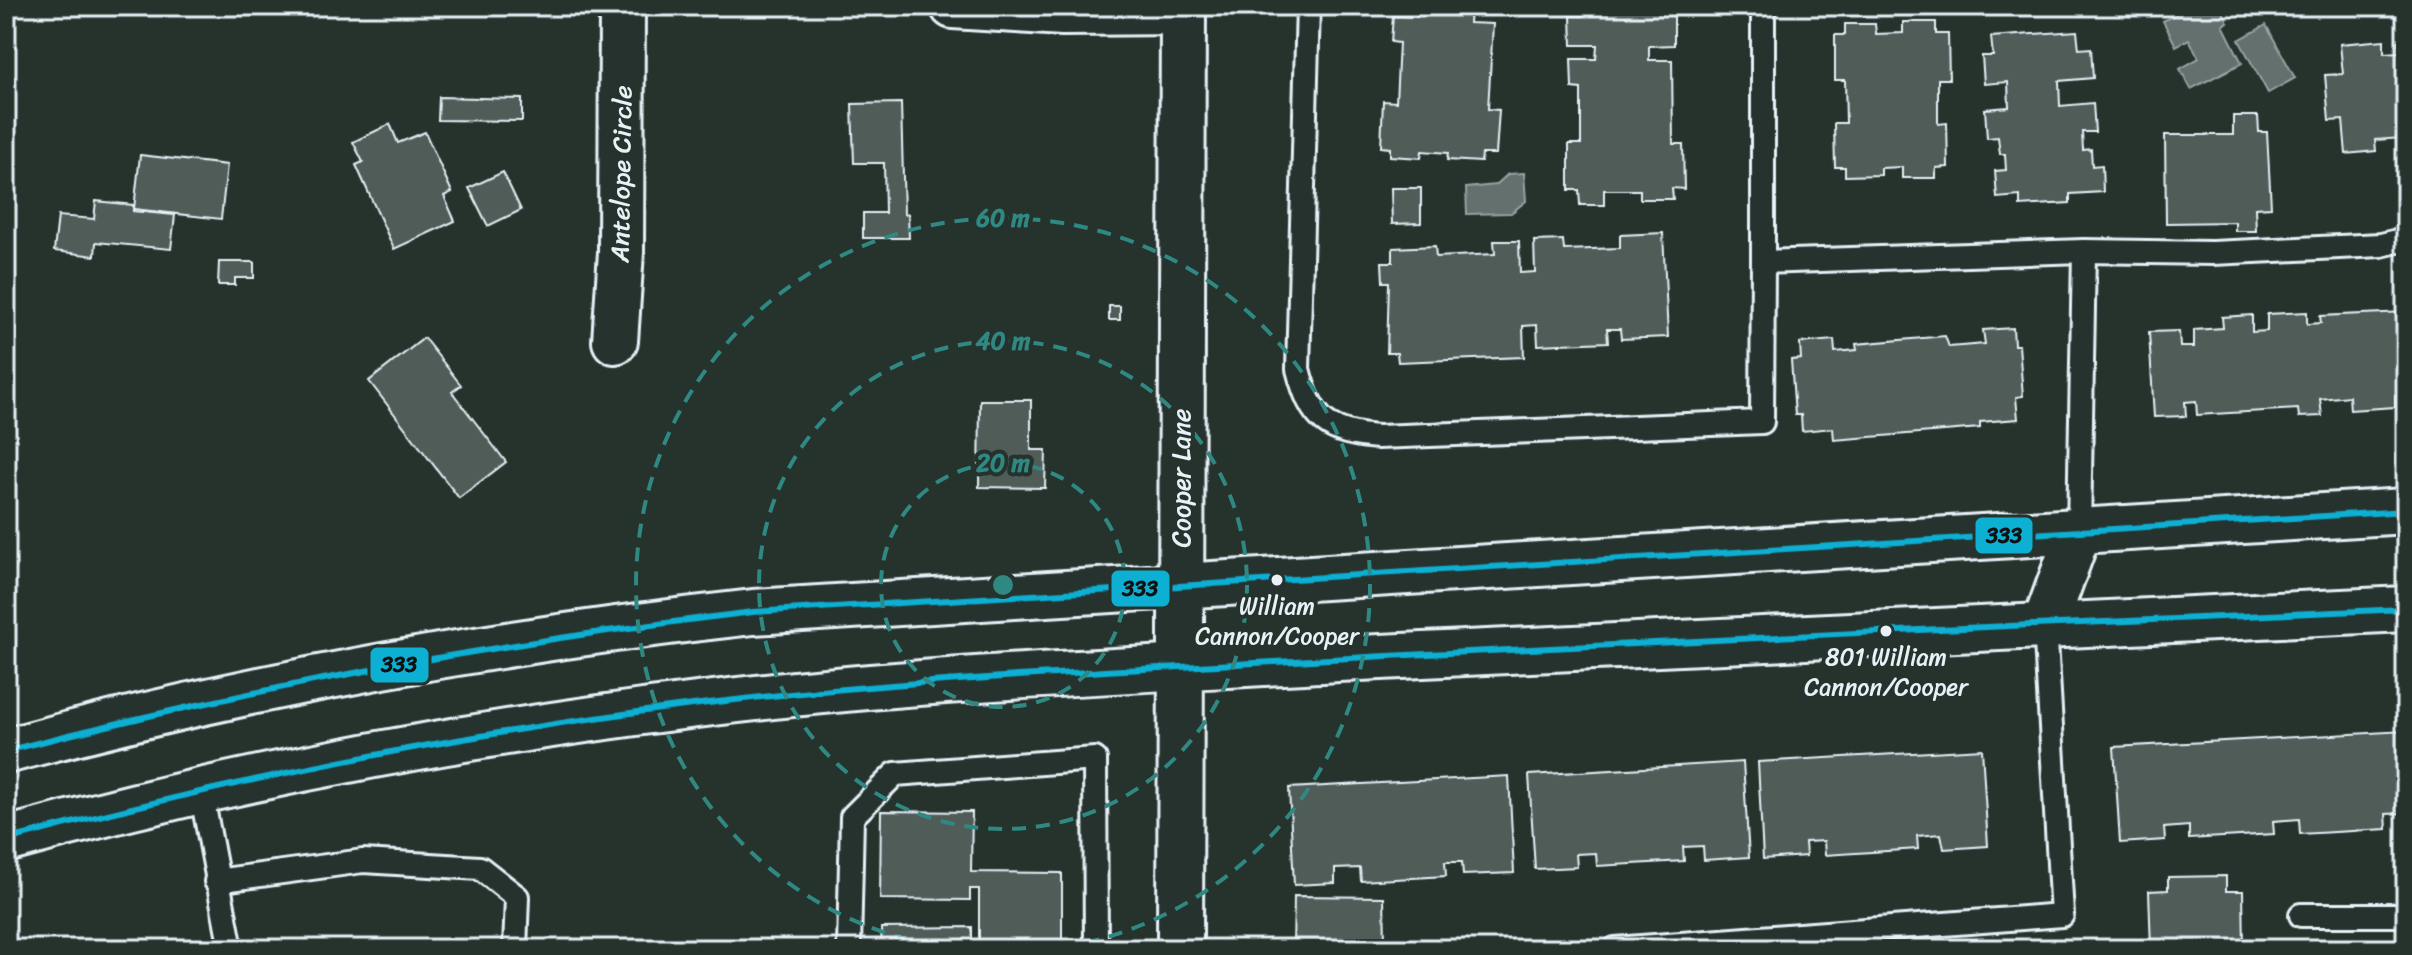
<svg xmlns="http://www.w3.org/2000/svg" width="2412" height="955" font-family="Sriracha,sans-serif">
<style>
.water{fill:#636f6d;stroke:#98a3a5;stroke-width:2}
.building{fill:#505c59;stroke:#e8f1f8;stroke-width:2}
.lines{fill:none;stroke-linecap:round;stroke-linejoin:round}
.lane-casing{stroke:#e8f1f8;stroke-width:28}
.street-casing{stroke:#e8f1f8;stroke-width:50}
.secondary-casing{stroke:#e8f1f8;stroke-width:50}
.lane{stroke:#26332d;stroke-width:22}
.street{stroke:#26332d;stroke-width:44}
.secondary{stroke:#26332d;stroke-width:44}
.bus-1-casing{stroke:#26332d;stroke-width:12}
.bus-1{stroke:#0dafd3;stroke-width:6}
.ring{fill:none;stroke:#308883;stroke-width:4;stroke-dasharray:14 10}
.bus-dot{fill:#e8f1f8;stroke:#26332d;stroke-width:3}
.labels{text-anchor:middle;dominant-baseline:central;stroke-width:8;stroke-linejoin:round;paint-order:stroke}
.bus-label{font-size:24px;fill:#e8f1f8;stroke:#26332d}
.street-label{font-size:26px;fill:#e8f1f8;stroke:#26332d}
.centre{fill:#308883;stroke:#26332d;stroke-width:4}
.ring-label{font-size:24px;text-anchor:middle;font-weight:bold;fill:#308883;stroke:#26332d;stroke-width:8;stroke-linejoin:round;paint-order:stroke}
.line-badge{stroke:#26332d;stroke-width:3}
.pale-badge-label{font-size:22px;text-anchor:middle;font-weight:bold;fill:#111}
</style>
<rect width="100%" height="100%" fill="#26332d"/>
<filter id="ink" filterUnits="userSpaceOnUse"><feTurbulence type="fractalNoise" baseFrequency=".0125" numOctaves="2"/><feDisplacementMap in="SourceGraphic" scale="16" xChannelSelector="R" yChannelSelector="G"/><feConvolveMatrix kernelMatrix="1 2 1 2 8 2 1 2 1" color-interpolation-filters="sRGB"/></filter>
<g filter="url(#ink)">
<g class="water">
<path d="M2191 6H2220L2228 22 2223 25 2242 63 2191 89 2180 69 2199 58 2189 39 2176 46 2163 21Z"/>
<path d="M2266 25 2295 78 2268 93 2239 40Z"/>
<path d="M1524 173 1526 201 1511 213 1467 214 1466 188 1496 185 1508 174Z"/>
</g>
<g class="building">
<path d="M1411 6H1504V11L1470 9 1469 23 1493 24 1488 109 1499 110 1496 154H1482L1481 162 1447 160 1448 153 1422 151 1421 158 1390 156V148L1381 147 1383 101 1396 102 1399 43 1391 42 1393 16 1417 17 1418 6Z"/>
<path d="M1582 6H1674V45L1649 46V60H1672L1673 144H1683L1684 189 1672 188 1673 199H1640V190H1604V205H1580L1579 190H1569V144H1581V89L1572 88 1571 59H1596L1597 45H1572L1571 16H1582Z"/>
<rect x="2389" y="6" width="17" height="7"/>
<path d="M1903 22H1936V34H1948L1949 79H1938V124L1947 123 1948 167 1936 168V178H1902V167L1881 168V175L1845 176V167H1835L1834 123H1846L1845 80H1835V35H1845V24H1875L1876 34 1903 33Z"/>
<path d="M2077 31 2079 49 2091 48 2093 78 2059 81 2060 106 2093 103 2095 132H2082L2083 150 2091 149 2092 166 2102 165 2103 192 2070 194V203L2020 206V196L1997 198 1995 171 2006 170 2005 154H2000L1998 137 1987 138 1985 109 2009 107 2008 82 1984 84 1982 56H1993L1991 37Z"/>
<path d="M2384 40V53L2399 52 2398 41 2406 40V151H2403L2402 138 2375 140 2376 151 2346 154 2343 120 2329 121 2325 75 2343 74 2340 44Z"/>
<path d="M439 97 522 99V121L438 120Z"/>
<path d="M901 103 904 214H908L909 238H863V213H885L884 163H854L852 104Z"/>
<path d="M2233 116H2258L2259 132H2267L2271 207 2255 208 2256 231H2235V222L2166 223 2165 135H2233Z"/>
<path d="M390 124 398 143 425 132 452 192 444 196 455 221 394 249 356 165 363 162 353 142Z"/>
<path d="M140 155 227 165 221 219 134 209Z"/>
<path d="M503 172 521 210 488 226 469 188Z"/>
<path d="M1391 188H1421V223L1392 224Z"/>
<path d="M96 201 133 205V211L175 215 171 249 96 242 95 256 54 251 58 216 94 219Z"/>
<path d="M1663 233 1668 337 1621 339 1620 329H1607L1608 342 1538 345 1537 325 1523 326 1524 357 1398 362 1397 353H1387L1389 282H1383L1382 262H1393V248L1435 246 1436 257 1495 254 1494 241H1519L1520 273 1535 272 1534 241 1563 240 1564 250 1620 248V235Z"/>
<path d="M219 262H254V278H235V285H218Z"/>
<rect x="1109" y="306" width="11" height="14"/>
<path d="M2307 312V324L2321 323 2320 316 2406 312V394L2395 395V407L2350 410 2349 396 2320 399 2322 416 2299 417 2298 409 2197 415 2196 401 2185 402 2186 416 2154 417 2149 332 2179 331 2180 347H2194V330L2223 328 2222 317 2252 315V332L2267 331V314Z"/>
<path d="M2013 328 2014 345H2019L2023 396 2016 397 2018 419 1980 422V428L1834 440 1833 428 1802 431 1801 415H1795L1791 360 1801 359 1800 343 1834 340 1835 352 1857 350 1856 344 1945 336 1949 347 1985 344 1983 330Z"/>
<path d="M424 338 461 385 452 392 506 462 459 498 369 381Z"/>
<path d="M980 400H1031V450H1046L1045 488 979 487Z"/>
<path d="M2406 731V813L2386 814 2387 829 2300 834 2299 819 2273 821 2274 834 2189 839V826L2164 828 2165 840 2120 843 2114 747Z"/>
<path d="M1982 749 1988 846 1944 849 1941 834 1917 836 1918 849 1825 855 1824 841 1805 842 1806 856 1763 859 1758 762Z"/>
<path d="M1743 762 1749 857 1704 860 1703 846 1683 847 1684 861 1597 866 1596 853 1576 854 1577 867 1535 869 1529 775Z"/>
<path d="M1509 776 1514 873 1463 875 1462 862H1445L1446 876 1361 881 1360 868 1335 869V883L1294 885 1289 788Z"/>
<path d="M881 811 972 812 971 872 1062 873V949H979V889H970V900L880 899Z"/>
<path d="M2226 876V891H2243L2244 949H2151L2149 891 2168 890V877Z"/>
<path d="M1294 896 1384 897 1385 943 1370 942V949H1293Z"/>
<path d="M972 927V949H882L881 928Z"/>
</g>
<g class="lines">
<defs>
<g id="lane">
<path d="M1308 6 1298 369C1311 420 1327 433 1378 437L1762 422 1763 262"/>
<path d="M1763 6V262L2084 251 2079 531"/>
<path d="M2084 251 2212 253 2381 245 2406 239"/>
<path d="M201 791 231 949"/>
<path d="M216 881 363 861 480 868 517 897 515 949"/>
<path d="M2301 915H2406"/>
<path d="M849 949 852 817 895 774 1095 759 1096 949"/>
<path d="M1615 949 2062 915 2045 624"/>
</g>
<g id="street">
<path d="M953 6 1063 13 1183 12"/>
<path d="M615 341 621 252 622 6"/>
</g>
<g id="secondary">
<path d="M2045 624 2079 531"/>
<path d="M6 751C251 684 501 640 753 612L2406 511"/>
<path d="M6 840C232 777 464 734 697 705 909 678 1125 671 1338 659 1694 639 2050 624 2406 609"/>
<path d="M1180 949 1183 6"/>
</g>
</defs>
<use href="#lane" class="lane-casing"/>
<use href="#street" class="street-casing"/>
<use href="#secondary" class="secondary-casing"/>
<use href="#lane" class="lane"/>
<use href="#street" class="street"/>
<use href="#secondary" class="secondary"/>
<defs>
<g id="bus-1">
<path d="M6 751C252 687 500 642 753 612L2406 511"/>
<path d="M6 840C260 772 519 722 781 695 982 675 1185 667 1387 656 1727 638 2066 623 2406 609"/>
</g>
</defs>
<use href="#bus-1" class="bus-1-casing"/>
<use href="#bus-1" class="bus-1"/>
</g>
</g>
<g class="ring">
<circle cx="1003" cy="585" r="122"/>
<circle cx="1003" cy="585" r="244"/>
<path d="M955 949A367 367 0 1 1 1051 949"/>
</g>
<g class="bus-dot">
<circle cx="1277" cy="580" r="7"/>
<circle cx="1886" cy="631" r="7"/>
</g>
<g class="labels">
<g class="bus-label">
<text x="1277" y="606">William<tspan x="1277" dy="30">Cannon/Cooper</tspan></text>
<text x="1886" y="657">801 William<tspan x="1886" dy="30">Cannon/Cooper</tspan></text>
</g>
<g class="street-label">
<text transform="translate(621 174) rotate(-89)">Antelope Circle</text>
<text transform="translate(1181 478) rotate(-90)">Cooper Lane</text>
</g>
</g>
<circle cx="1003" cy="585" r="12" class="centre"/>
<g class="ring-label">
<text x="1003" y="226">60 m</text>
<text x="1003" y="349">40 m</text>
<text x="1003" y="471">20 m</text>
</g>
<g class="line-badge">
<rect x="1974" y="516" width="60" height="39" rx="8" fill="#0dafd3"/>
<rect x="1110" y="569" width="61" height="39" rx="8" fill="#0dafd3"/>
<rect x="369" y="646" width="61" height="38" rx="8" fill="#0dafd3"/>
</g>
<g class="pale-badge-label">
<text x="2004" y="543">333</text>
<text x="1140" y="596">333</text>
<text x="399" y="672">333</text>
</g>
<rect width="2412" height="955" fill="none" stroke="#26332d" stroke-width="32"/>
<rect x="16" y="16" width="2380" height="923" fill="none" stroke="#e8f1f8" stroke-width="3" filter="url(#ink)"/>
</svg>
